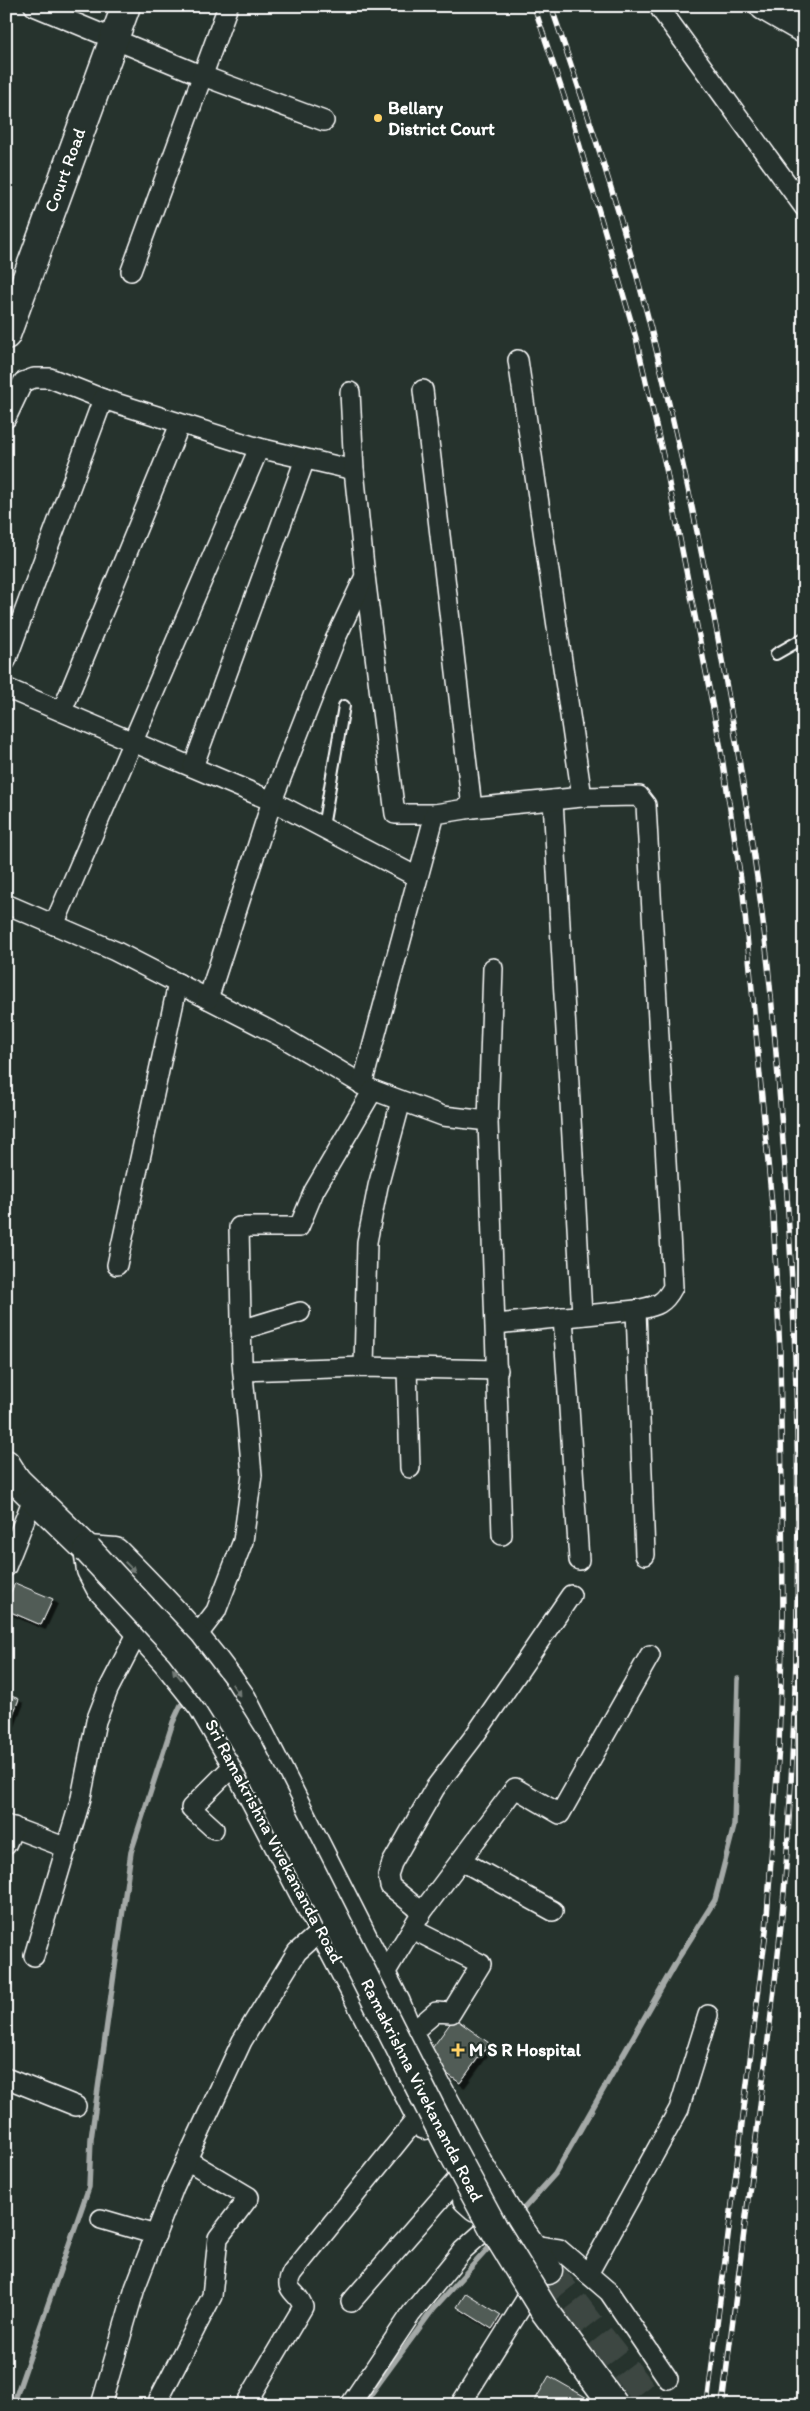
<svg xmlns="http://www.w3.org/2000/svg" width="810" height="2411" font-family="Itim,sans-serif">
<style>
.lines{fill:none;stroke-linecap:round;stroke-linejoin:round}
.stream{stroke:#a4a9a7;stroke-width:5.5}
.building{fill:#515c57;stroke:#fff;filter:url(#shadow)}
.secondary-tunnel{stroke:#3c4742;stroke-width:28;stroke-dasharray:28 14;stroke-linecap:butt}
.lane-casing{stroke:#fff;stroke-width:14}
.street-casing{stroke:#fff;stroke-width:22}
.secondary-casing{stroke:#fff;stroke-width:31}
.primary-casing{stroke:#fff;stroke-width:31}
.lane{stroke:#26332d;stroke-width:10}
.street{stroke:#26332d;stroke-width:19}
.secondary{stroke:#26332d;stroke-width:28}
.primary{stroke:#26332d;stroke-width:28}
.rail-casing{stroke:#fff;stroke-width:5.5}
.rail{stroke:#26332d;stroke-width:4;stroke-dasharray:11;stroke-linecap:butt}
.secondary-bridge-casing{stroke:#fff;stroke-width:31;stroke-linecap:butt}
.secondary-bridge{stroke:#26332d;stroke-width:28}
.oneway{fill:#727a76}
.poi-dot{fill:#ffd166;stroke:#26332d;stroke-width:2}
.labels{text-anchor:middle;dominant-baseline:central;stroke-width:4.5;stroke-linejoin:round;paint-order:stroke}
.poi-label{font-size:18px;font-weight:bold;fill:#fff;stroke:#26332d;text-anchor:start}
.street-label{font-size:18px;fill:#fff;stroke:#26332d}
</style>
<defs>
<filter id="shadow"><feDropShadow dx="4.5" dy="4.5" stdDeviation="0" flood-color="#0009"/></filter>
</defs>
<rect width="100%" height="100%" fill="#26332d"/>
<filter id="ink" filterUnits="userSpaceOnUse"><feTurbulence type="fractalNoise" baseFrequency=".02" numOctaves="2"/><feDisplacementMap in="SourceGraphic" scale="10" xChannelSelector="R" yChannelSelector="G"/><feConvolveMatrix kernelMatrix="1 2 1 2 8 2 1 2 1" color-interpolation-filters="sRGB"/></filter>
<g filter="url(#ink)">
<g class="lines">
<g class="stream">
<path d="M518 2215 555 2174 679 1957 715 1900 734 1826 738 1679"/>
<path d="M13 2405 89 2187 91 2139 131 1852 173 1722 181 1705"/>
<path d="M363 2405 434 2308 494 2242"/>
</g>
</g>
<g class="building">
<path d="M15 1583 53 1599 41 1625 6 1610V1603Z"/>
<path d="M6 1694 19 1699 6 1732Z"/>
<path d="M454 2018 489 2043 460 2083 425 2058Z"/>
<path d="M466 2293 501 2315 492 2329 457 2307Z"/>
<path d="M549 2376 589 2399 585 2405H539L534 2402Z"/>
</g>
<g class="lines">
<path class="secondary-tunnel" d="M548 2270 653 2405"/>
<defs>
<g id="lane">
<path d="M776 654 804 638"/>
<path d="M323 827 344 706"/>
</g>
<g id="street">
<path d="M34 6 203 76 324 121"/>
<path d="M661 10 804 207"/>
<path d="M131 271 228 6"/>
<path d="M518 360 582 797"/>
<path d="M423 390 472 808"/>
<path d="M6 418 23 382 34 378H50L103 399 259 448 354 470"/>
<path d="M365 576 395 814H435"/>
<path d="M6 661 103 399"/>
<path d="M6 688 272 801 417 877"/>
<path d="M62 711 180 424"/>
<path d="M193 767 305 459"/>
<path d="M553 800 582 1315"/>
<path d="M6 904 115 951 284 1038 370 1089 443 1116 488 1121"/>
<path d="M54 925 259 448"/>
<path d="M493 968 488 1121 502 1535"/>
<path d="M208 999 272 801 335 640 365 576 354 470 350 392"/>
<path d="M362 1085 435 814 472 808 582 797 639 796 646 805 673 1287C663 1306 655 1306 636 1310L496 1324"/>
<path d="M117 1265 178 983"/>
<path d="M636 1310 645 1555"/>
<path d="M563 1317 579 1560"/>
<path d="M241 1330 300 1312"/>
<path d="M364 1367 367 1242 378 1186 401 1101"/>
<path d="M407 1369 410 1468"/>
<path d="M243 1371 364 1367 498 1370"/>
<path d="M6 1567 34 1496"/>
<path d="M196 1637 216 1611 243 1541 252 1475 242 1363 239 1227H299L314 1191 373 1090"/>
<path d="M6 1825 67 1848"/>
<path d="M214 1829 191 1808 236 1763"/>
<path d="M6 1845 14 1827"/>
<path d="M462 1861 553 1911"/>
<path d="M422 1912 390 1886 388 1875 392 1863 435 1788 473 1738 571 1595"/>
<path d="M34 1956 81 1798 96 1721 108 1690 139 1630"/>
<path d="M382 1978 422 1912 515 1788 560 1814 650 1655"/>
<path d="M409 2035 436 2012 451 2013 481 1964 412 1929"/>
<path d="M6 2078 76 2106"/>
<path d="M101 2219 156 2235"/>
<path d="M526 2249 532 2245 559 2249 609 2292 668 2379"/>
<path d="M588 2274 679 2109 708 2015"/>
<path d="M351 2302 456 2181 473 2167"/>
<path d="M159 2399 212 2296 218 2238 249 2197 187 2160"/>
<path d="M101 2405 135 2288 174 2187 242 2041 297 1952 331 1922"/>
<path d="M245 2405 303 2307C299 2291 282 2292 292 2273L426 2107"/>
<path d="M350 2405 411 2314 463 2250 500 2217"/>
<path d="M460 2405 525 2301"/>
</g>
<g id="secondary">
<path d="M6 335 126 6"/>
<path d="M16 1480 88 1550 91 1570 100 1587 166 1660 202 1705 236 1763 425 2125"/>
<path d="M88 1550 115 1552C161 1598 206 1645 242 1699L396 2003 409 2035 478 2163 507 2211 548 2270"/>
<path d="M467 2199 476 2207 507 2211"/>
</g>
<g id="primary">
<path d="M764 6 804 29"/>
<path d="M6 1464 16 1480"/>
</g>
</defs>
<use href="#lane" class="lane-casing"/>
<use href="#street" class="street-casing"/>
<use href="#secondary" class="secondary-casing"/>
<use href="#primary" class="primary-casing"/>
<use href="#lane" class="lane"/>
<use href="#street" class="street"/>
<use href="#secondary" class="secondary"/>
<use href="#primary" class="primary"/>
<defs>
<g id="rail">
<path d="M534 6 574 126 636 338 667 473 720 744 743 893 773 1216 780 1352 782 1492 783 1615 779 1746 766 1931 707 2405"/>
<path d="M551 6C588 114 624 222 652 333 697 514 732 699 758 884 769 961 775 1038 781 1115 801 1355 803 1595 788 1835 783 1928 770 2021 759 2114 747 2211 735 2308 722 2405"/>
</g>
</defs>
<use href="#rail" class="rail-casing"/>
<use href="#rail" class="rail"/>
<defs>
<path id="secondary-bridge" d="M88 1550 181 1650 216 1696 250 1750 450 2147 493 2227 544 2310 614 2405"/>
</defs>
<use href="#secondary-bridge" class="secondary-bridge-casing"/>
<use href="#secondary-bridge" class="secondary-bridge"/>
</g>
<defs><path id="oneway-solid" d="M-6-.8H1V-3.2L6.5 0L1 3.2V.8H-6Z" transform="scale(1.25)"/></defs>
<g class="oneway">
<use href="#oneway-solid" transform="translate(130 1567) rotate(45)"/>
<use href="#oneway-solid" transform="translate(177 1674) rotate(-129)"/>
<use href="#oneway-solid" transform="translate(236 1690) rotate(57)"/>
</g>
</g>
<g class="poi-dot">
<circle cx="378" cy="118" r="5"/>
<path d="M455.5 2042.5h5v5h5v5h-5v5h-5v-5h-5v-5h5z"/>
</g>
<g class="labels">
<g class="poi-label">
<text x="388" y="108">Bellary<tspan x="388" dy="21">District Court</tspan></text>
<text x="469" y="2050">M S R Hospital</text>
</g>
<g class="street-label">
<text transform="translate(65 170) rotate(-70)">Court Road</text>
<text transform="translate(274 1841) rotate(62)">Sri Ramakrishna Vivekananda Road</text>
<text transform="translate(422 2090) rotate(63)">Ramakrishna Vivekananda Road</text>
</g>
</g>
<rect width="810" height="2411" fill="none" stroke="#26332d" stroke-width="25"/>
<rect x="12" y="12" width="785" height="2386" fill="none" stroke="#fff" stroke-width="2" filter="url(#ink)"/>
</svg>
